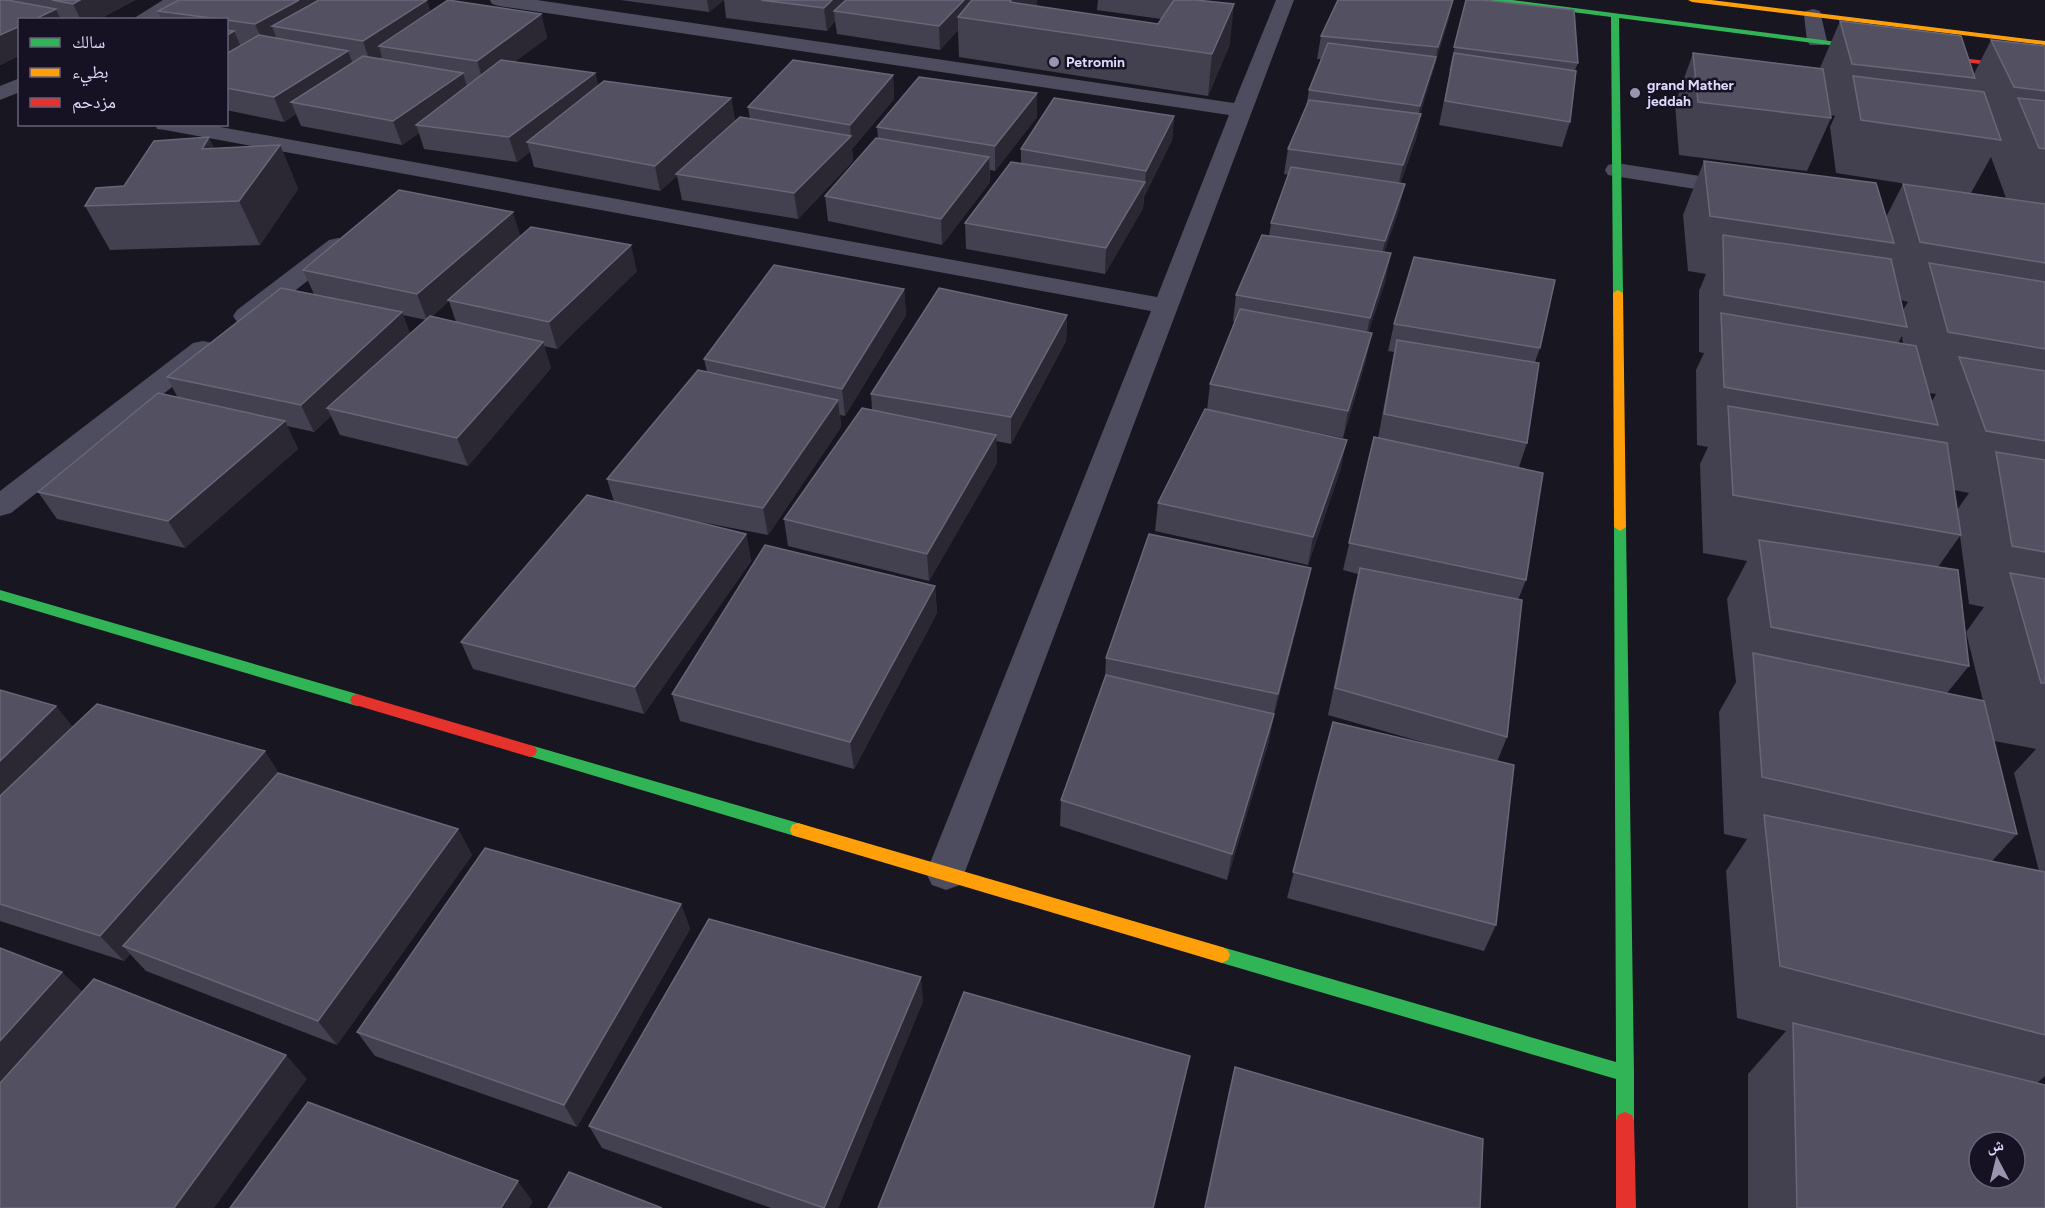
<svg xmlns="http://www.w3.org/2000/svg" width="2045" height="1208" font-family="Figtree,'Noto Naskh Arabic',sans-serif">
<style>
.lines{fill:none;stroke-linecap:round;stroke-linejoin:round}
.street{fill:#4e4c5f;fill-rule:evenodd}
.fast{fill:#30b455;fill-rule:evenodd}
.slow{fill:#ff9f0a;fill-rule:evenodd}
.jam{fill:#e5322d;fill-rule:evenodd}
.wall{fill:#43404f;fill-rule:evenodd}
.shaded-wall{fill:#2b2834}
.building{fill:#535061;stroke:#696679;stroke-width:1.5;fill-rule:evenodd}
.poi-dot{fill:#9995ae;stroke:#161224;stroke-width:2}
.labels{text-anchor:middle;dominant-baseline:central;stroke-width:5;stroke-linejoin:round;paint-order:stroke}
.far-poi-label{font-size:14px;font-weight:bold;fill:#ded9fa;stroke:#161224;text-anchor:start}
</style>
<rect width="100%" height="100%" fill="#181620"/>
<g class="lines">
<g class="street">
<path d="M163 0H186L184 4 155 20H131Z"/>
<path d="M490 0H537L1234 103 1276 0H1294L960 885 946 890 932 885 926 873 1151 311 165 130 157 129 155 124H204L1157 297 1229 115 499 6 492 4Z"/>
<path d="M1813 9 1820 11 1827 41 1824 45H1810L1807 41 1804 15 1806 11Z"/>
<path d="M20 78V92L0 100V86Z"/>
<path d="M1616 163 1739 182 1747 184 1751 189 1747 194 1739 196 1608 175 1605 170 1608 165Z"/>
<path d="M338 238 347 240 350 245 347 250 255 322 246 324 237 322 233 316 237 310 329 240Z"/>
<path d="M203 341 213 343 216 349 213 355 11 513 0 516V491L193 343Z"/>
</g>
<g class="fast">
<path d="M1490 0H1512L1876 47 1880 49 1876 51 1619 18 1623 293 1618 296 1613 293 1611 17 1494 2Z"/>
<path d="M1620 523 1626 527 1634 1073V1121L1632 1127 1625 1130 1618 1127 1616 1121V1079L1222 963 1216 960 1214 955 1216 950 1222 947 1616 1062 1614 527Z"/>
<path d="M0 590 357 694 362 696 364 700 362 704 357 706 0 600Z"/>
<path d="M530 745 798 823 804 825 806 830 804 835 798 837 525 755 523 751 525 747Z"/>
</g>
<g class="slow">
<path d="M1688 0H1711L2045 41V45L1692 2Z"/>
<path d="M1618 290 1623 293 1626 527 1620 531 1614 527 1613 293Z"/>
<path d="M798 823 1222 947 1228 950 1230 955 1228 960 1222 963 798 837 792 835 790 830 792 825Z"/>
</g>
<g class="jam">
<path d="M1921 53 2045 68V72L1924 57 1920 55Z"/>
<path d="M357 694 530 745 535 747 537 751 535 755 530 757 352 704 350 700 352 696Z"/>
<path d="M1625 1112 1632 1115 1634 1121 1636 1208H1616V1121L1618 1115Z"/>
</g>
</g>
<g class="wall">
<path d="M0 0H135L98 20H20V55L0 65Z"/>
<path d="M620 0H1037V6L1158 24 1161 19 1097 10 1098 0H1204L1203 1 1230 44 1208 96 959 57 958 30 940 50 837 34 835 21 827 31 726 18 724 0 709 12Z"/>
<path d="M1466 0 1578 63 1575 70 1570 122 1562 147 1439 125 1450 71H1449Z"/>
<path d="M158 11 431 12 541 14 547 38 514 62 595 73 598 85 731 98 735 121 750 119 748 107 893 75 894 99 852 149 853 161 798 219 682 200 677 176 660 191 534 167 530 152 517 162 424 149 419 133 402 145 301 126 296 114 284 122 226 110V20H162Z"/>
<path d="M1449 18 1420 114H1421L1416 139 1400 184 1399 210 1384 252 1386 279 1368 333 1366 360 1343 438 1279 425 1341 468 1308 565 1155 531 1158 503 1207 410 1210 384 1235 322 1233 321 1236 295 1269 236 1271 223 1289 175 1284 174 1288 149 1306 107 1309 90 1321 59H1317L1321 36Z"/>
<path d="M1840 21 1974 74 1991 40 2045 46V1076L2037 1083 2045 1208H1748V1074L1786 1031 1737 1018 1726 871 1747 839 1724 834 1719 712 1736 682 1727 599 1747 561 1703 553 1700 464 1708 447 1697 445 1696 370 1704 353 1699 352V291L1706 274 1688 271 1683 215 1704 161 1886 217 1903 184 1952 191 1836 173 1830 127 1835 116 1831 115V118L1807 171 1679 155 1675 104 1693 53 1820 68ZM1991 157 2006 198 1971 193ZM1901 300 1908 302 1903 310ZM1902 336 1903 343H1898ZM1929 393 1936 394 1932 401ZM1954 490 1969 493 1957 510ZM1960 536 1969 604 1984 607 1966 632 1983 701 1947 693 1969 666 1938 567ZM1994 741 2036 749 2014 773 2039 871 1992 861 2017 834Z"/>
<path d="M1174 116 1172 140 1144 197 1143 208 1105 274 966 249 965 223 1021 164V149Z"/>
<path d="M1037 117 995 171 990 170V182L942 245 828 221 825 196 878 138 877 127Z"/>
<path d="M280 145 298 189 260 245 110 250 85 206 124 186 215 149Z"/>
<path d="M521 237 637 271 557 349 544 346 551 368 468 466 340 435 331 416 314 432 287 426 298 449 185 548 57 519 38 492 178 398 167 377 314 294 303 270ZM449 301 456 322 431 317ZM403 315 426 320 410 334Z"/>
<path d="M904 289 906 315 845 416 840 415 841 427 768 535 696 521 746 534 751 561 644 714 473 669 461 642 614 502 607 479 707 372 704 359Z"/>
<path d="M1067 315 1066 341 1011 444 996 441 997 463 929 581 788 546 784 519 872 410 871 394Z"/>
<path d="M1394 324 1540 348 1535 362 1527 443 1519 467 1526 580 1518 600 1507 737 1497 762 1496 925 1484 951 1287 898 1333 722 1446 749 1328 715 1353 595 1358 574 1343 570 1374 437 1378 438 1394 352 1388 351Z"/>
<path d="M935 586 937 613 854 769 680 721 672 694Z"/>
<path d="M1305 595 1274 714 1269 741 1227 880 1060 826 1061 800 1105 678 1106 658Z"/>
<path d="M0 690 73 727 280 774 458 829 472 855 337 1045 146 971 130 954 124 961 0 921Z"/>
<path d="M681 904 690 929 577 1127 375 1056 357 1032Z"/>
<path d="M923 1001 838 1208H771L602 1148 589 1126Z"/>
<path d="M1235 1067 1480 1208H1204L1229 1090Z"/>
</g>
<g class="shaded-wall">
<path d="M80 0H135L98 20H81L73 4Z"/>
<path d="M299 0H333L272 26 277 40 265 47 255 24Z"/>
<path d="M427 0 434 23 379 46 382 57 371 65 363 41Z"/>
<path d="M707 0H724L709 12Z"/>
<path d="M832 0H854L834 11 835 21 827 31 824 8Z"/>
<path d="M964 0H982L958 17V30L940 50 939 26Z"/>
<path d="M1011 0H1037V9L1010 2Z"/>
<path d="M1453 0 1449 18 1433 71 1438 47Z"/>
<path d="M1234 4 1230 44 1208 96 1212 54Z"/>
<path d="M56 9 61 20H33Z"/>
<path d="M541 14 547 38 484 85 477 61Z"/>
<path d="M20 26V55L0 65V35Z"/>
<path d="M234 31 244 54 226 65V36Z"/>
<path d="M348 51 357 75 291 102 296 114 284 122 274 97Z"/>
<path d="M1436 57 1430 81 1415 131 1420 106Z"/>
<path d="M463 73 470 97 416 125 419 133 402 145 393 121Z"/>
<path d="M595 73 601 97 527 142 530 152 517 162 509 137Z"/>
<path d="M893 75 894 99 852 149 850 125Z"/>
<path d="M1037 93V117L995 171V146Z"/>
<path d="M731 98 735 122 676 174 677 176 660 191 655 166Z"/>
<path d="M1421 114 1416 139 1397 191 1403 165Z"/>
<path d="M1174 116 1172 140 1144 197 1146 171Z"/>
<path d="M851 136 853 161 798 219 794 193Z"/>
<path d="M209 137 229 180 202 149Z"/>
<path d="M280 145 298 189 260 245 239 201Z"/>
<path d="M989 157 990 182 942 245 941 219Z"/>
<path d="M1145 182 1143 208 1105 274 1106 248Z"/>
<path d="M1405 184 1399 210 1379 267 1385 241Z"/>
<path d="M513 212 521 238 427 320 417 294Z"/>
<path d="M631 245 637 271 557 349 549 322Z"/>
<path d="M1391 253 1386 279 1364 345 1370 318Z"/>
<path d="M904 289 906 315 845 416 842 389Z"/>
<path d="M402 312 412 339 327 408 331 416 314 432 301 405Z"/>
<path d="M1067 315 1066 341 1011 444V417Z"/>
<path d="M1372 333 1366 360 1343 438 1348 411Z"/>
<path d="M543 342 551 368 468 466 457 438Z"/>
<path d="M838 400 841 427 768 535 763 508Z"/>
<path d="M285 421 298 449 185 548 168 521Z"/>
<path d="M996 435 997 463 929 581 927 554Z"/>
<path d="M1347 440 1341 468 1308 565 1313 537Z"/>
<path d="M746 534 751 561 644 714 635 687Z"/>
<path d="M1311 568 1305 595 1273 720 1274 714 1269 741 1227 880 1232 854 1273 720 1278 694Z"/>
<path d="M935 586 937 613 854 769 850 742Z"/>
<path d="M56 706 78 733 0 813V761Z"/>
<path d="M265 751 282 778 123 946 130 954 124 961 100 936Z"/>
<path d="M458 829 472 855 337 1045 318 1021Z"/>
<path d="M681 904 690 929 577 1127 564 1105Z"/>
<path d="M62 972 88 997 0 1096V1041Z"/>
<path d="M921 977 923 1001 838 1208H824Z"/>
<path d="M286 1055 307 1079 214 1208H174Z"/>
<path d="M1190 1056 1185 1079 1154 1208H1153Z"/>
<path d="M518 1181 533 1202 529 1208H501Z"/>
</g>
<g class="building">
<path d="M0 0H7L56 9 33 20H20V26L0 35Z"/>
<path d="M52 0H80L73 4Z"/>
<path d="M179 0H299L255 24 226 20 158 11Z"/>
<path d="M319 0H427L363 41 272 26Z"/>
<path d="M448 0 541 14 477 61 379 46Z"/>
<path d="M761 0H832L824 8Z"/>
<path d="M846 0H964L939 26 834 11Z"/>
<path d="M972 0H1011L1010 2 1158 24 1174 0H1196L1234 4 1212 54 958 17Z"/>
<path d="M1338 0H1453L1438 47 1321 36Z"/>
<path d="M1466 0H1483L1574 10 1578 63 1454 47Z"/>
<path d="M150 18 161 20H147Z"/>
<path d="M1840 21 1961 36 1975 78 1852 64Z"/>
<path d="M226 30 234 31 226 36Z"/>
<path d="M259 35 348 51 274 97 226 88V54Z"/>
<path d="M1991 40 2045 46V91L2014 87Z"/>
<path d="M1328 43 1436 57 1420 106 1309 90Z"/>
<path d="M1454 53 1576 71 1570 122 1445 101Z"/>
<path d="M1693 53 1823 69 1831 118 1698 102Z"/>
<path d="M363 56 463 73 393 121 291 102Z"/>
<path d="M501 60 595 73 509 137 416 125Z"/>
<path d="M793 60 893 75 850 125 748 107Z"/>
<path d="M1853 76 1984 92 2001 140 1861 120Z"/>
<path d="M919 77 1037 93 995 146 877 127Z"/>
<path d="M604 81 731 98 655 166 527 142Z"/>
<path d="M1054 98 1174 116 1146 171 1021 149Z"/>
<path d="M2018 98 2045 101V149L2039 148Z"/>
<path d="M1309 100 1421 114 1403 165 1288 149Z"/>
<path d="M740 117 851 136 794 193 676 174Z"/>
<path d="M209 137 202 149 280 145 239 201 85 206 96 188 124 186 154 141Z"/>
<path d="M876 138 989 157 941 219 825 196Z"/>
<path d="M1704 161 1876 183 1894 243 1710 216Z"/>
<path d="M1011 162 1145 182 1106 248 965 223Z"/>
<path d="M1291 167 1405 184 1385 241 1271 223Z"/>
<path d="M1903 184 2045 204V263L1920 242Z"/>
<path d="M399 190 513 212 417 294 303 270Z"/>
<path d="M531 227 631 245 549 322 448 300Z"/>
<path d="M1262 235 1391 253 1370 318 1236 295Z"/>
<path d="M1723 235 1891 259 1907 327 1724 295Z"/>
<path d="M1414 257 1555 280 1540 348 1394 324Z"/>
<path d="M1929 263 2045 282V349L1948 332Z"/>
<path d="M774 265 904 289 842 389 704 359Z"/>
<path d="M281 288 402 312 301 405 167 377Z"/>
<path d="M939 288 1067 315 1011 417 871 394Z"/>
<path d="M1240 309 1372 333 1348 411 1210 384Z"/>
<path d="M1721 313 1916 346 1938 425 1724 387Z"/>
<path d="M430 316 543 342 457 438 327 408Z"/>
<path d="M1397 340 1539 363 1527 443 1384 414Z"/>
<path d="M1959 357 2045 371V441L1986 431Z"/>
<path d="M698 370 838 400 763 508 607 479Z"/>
<path d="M158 393 285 421 168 521 38 492Z"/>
<path d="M1728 406 1947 443 1961 535 1733 495Z"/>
<path d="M862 408 996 435 927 554 784 519Z"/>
<path d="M1205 409 1347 440 1313 537 1158 503Z"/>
<path d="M1374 437 1543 473 1526 580 1349 543Z"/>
<path d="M1996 452 2045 460V552L2012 546Z"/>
<path d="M587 495 746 534 635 687 461 642Z"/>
<path d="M1149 534 1311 568 1278 694 1106 658Z"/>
<path d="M1759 540 1958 570 1969 666 1771 627Z"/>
<path d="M765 545 935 586 850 742 672 694Z"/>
<path d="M1360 568 1522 600 1507 737 1335 688Z"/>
<path d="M2010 573 2045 579V683H2041Z"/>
<path d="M1753 653 1984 701 2017 834 1762 777Z"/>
<path d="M1106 675 1274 714 1232 854 1061 800Z"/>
<path d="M0 690 56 706 0 761Z"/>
<path d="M97 704 265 751 100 936 0 904V796Z"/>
<path d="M1333 722 1514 765 1496 925 1293 872Z"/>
<path d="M278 773 458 829 318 1021 123 946Z"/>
<path d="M1764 815 2045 872V1035L1780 966Z"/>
<path d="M485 848 681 904 564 1105 357 1032Z"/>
<path d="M709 919 921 977 824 1208 589 1126Z"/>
<path d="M0 948 62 972 0 1041Z"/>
<path d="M94 979 286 1055 174 1208H0V1083Z"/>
<path d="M964 992 1190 1056 1153 1208H878Z"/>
<path d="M1793 1023 2045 1085V1208H1797ZM1979 1142H2015V1178H1979Z"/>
<path d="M1235 1067 1483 1139 1480 1208H1205Z"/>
<path d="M308 1102 518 1181 501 1208H230Z"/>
<path d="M569 1172 662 1208H548Z"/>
</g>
<g class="poi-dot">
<circle cx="1054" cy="62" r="6"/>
<circle cx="1635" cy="93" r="6"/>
</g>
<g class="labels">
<g class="far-poi-label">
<text x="1066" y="62">Petromin</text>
<text x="1647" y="85">grand Mather<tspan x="1647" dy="16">jeddah</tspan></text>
</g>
</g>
<rect x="18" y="18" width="210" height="108" fill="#161224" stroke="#66627a" stroke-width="1.5"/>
<rect x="30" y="38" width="30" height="9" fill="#30b455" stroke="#66627a" stroke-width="1.5"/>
<text x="72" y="48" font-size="18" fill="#ded9fa">سالك</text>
<rect x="30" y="68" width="30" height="9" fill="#ff9f0a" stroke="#66627a" stroke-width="1.5"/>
<text x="72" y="78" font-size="18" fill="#ded9fa">بطيء</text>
<rect x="30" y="98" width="30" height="9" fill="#e5322d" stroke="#66627a" stroke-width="1.5"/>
<text x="72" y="108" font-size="18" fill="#ded9fa">مزدحم</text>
<g transform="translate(1997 1160) rotate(353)"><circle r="28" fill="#161224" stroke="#66627a" stroke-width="1.5"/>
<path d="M0-4.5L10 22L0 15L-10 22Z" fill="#9995ae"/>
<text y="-9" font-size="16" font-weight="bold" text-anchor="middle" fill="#ded9fa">ش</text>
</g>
</svg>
